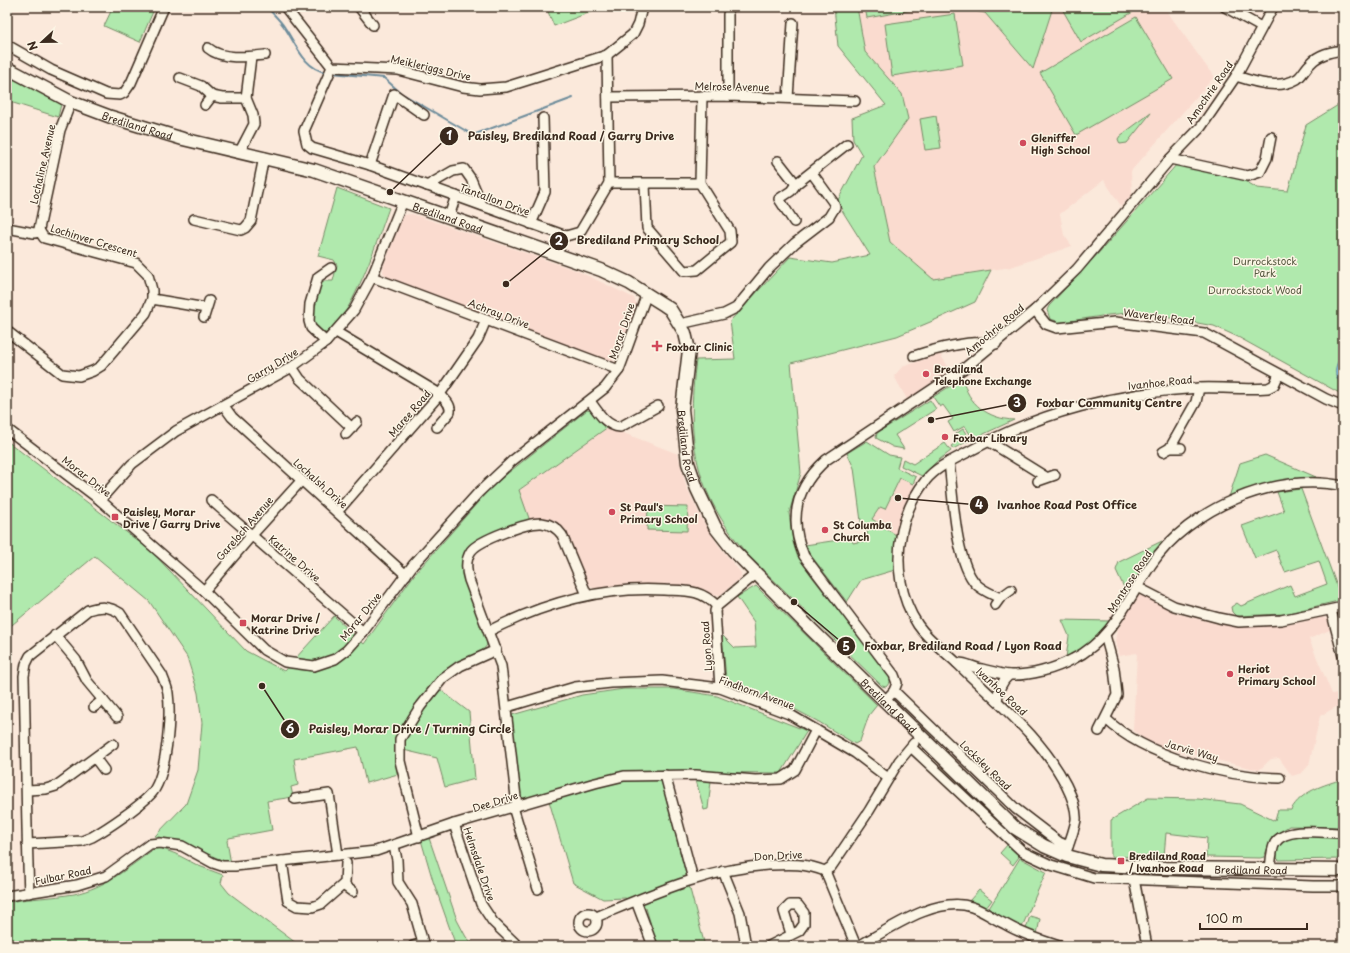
<svg xmlns="http://www.w3.org/2000/svg" width="1350" height="953" font-family="'Playpen Sans',sans-serif">
<style>
.built{fill:#fadbcf}
.green{fill:#b0e9ad;stroke:#768a66}
.water{fill:#8ecdef;stroke:#6d8c9b}
.lines{fill:none;stroke-linecap:round;stroke-linejoin:round}
.stream{stroke:#6d8c9b;stroke-width:2}
.street-casing{stroke:#3b2a1e;stroke-width:12}
.secondary-casing{stroke:#3b2a1e;stroke-width:15}
.street{stroke:#fcf5e5;stroke-width:9}
.secondary{stroke:#fcf5e5;stroke-width:12}
.poi-dot{fill:#d1495b;stroke:#fcf5e5;stroke-width:1.5}
.labels{text-anchor:middle;dominant-baseline:central;stroke-width:3;stroke-linejoin:round;paint-order:stroke}
.street-label{font-size:10px;fill:#3b2a1e;stroke:#fcf5e5}
.poi-label{font-size:10px;font-weight:bold;fill:#3b2a1e;stroke:#fcf5e5;text-anchor:start}
.park-label{font-size:10px;fill:#585a42;stroke:#fcf5e5}
.leader{fill:none;stroke:#3b2a1e;stroke-width:1.5}
.callout-dot{fill:#3b2a1e;stroke:#fcf5e5;stroke-width:1.5}
.mark-label{font-size:12px;text-anchor:middle;font-weight:bold;fill:#fff}
.callout-label{font-size:11px;text-anchor:middle;font-weight:bold;fill:#3b2a1e;stroke:#fcf5e5;stroke-width:3;stroke-linejoin:round;paint-order:stroke}
</style>
<rect width="100%" height="100%" fill="#fbe9db"/>
<filter id="ink" filterUnits="userSpaceOnUse"><feTurbulence type="fractalNoise" baseFrequency=".025" numOctaves="2"/><feDisplacementMap in="SourceGraphic" scale="8" xChannelSelector="R" yChannelSelector="G"/><feConvolveMatrix kernelMatrix="1 2 1 2 8 2 1 2 1" color-interpolation-filters="sRGB"/></filter>
<g filter="url(#ink)">
<g class="built">
<path d="M857 7H952L985 13 1033 69 1053 7H1164L1214 77 1131 171 1132 195 1121 206 1104 180 1060 214 1064 235 1072 246 1011 267 933 279 890 242 874 167 908 119 902 94 865 52Z"/>
<path d="M412 214 578 271 634 298 637 306 617 357 612 361 603 360 388 278 383 272 384 265 402 218 404 215Z"/>
<path d="M940 354 951 371 908 401 894 376 902 367Z"/>
<path d="M608 427 678 454 686 486 702 520 719 546 741 573V578L720 595 713 596 703 589 693 587 662 584 594 589 586 581 564 529 553 520 547 518H529L519 491Z"/>
<path d="M901 477 915 485 896 535 872 519 880 507 885 509Z"/>
<path d="M1144 595 1175 613 1218 624 1250 627 1294 624 1322 617 1329 620 1332 629 1309 639 1332 694 1343 692V703L1320 716 1309 765 1302 773 1292 776 1279 758 1271 759 1259 770 1161 747 1145 740 1133 730 1137 653 1119 656 1115 641 1117 631 1137 596Z"/>
</g>
<g class="green">
<path d="M113 7H155L140 42 104 26Z"/>
<path d="M546 7H597L596 10 554 26Z"/>
<path d="M834 7H857L865 52 902 94 908 119 874 167 890 242 933 279 991 270 975 302 935 320 897 336 791 363 801 473 789 513 793 542 797 555 813 578 890 676V682L886 687 882 686 747 554C694 491 686 440 696 360L735 359 730 321 790 257 832 263 870 255 843 212 838 200 862 155 853 140 852 118 886 105 838 46Z"/>
<path d="M865 7H924V8L867 18Z"/>
<path d="M952 7H1053L1033 69 985 13Z"/>
<path d="M1061 7H1130L1133 12 1081 42Z"/>
<path d="M955 14 963 65 892 76 885 24Z"/>
<path d="M1136 17 1173 79 1076 135 1040 73Z"/>
<path d="M7 73 61 104 58 117 7 101Z"/>
<path d="M1343 102V395L1238 337 1214 326 1137 312 1108 315 1057 323V321L1050 319 1047 310 1049 306 1104 247 1177 164 1239 177 1257 188 1288 191 1306 125Z"/>
<path d="M1151 113 1127 143 1120 144 1118 139 1120 136Z"/>
<path d="M936 116 941 148 925 150 920 119Z"/>
<path d="M337 188 389 208C380 232 349 330 322 334L313 325 314 309 320 283 324 281H333L337 265 334 260 318 256Z"/>
<path d="M963 378C967 404 989 419 1014 420L973 439 965 426 954 432 948 422 953 419 943 405 940 407 933 397Z"/>
<path d="M930 400 936 409 895 435 904 449 893 447 876 438 877 433Z"/>
<path d="M587 410 591 411 608 427 519 490 530 521 478 541 464 577 486 637 487 645 483 650 446 669 433 684 469 712 475 779 445 787 437 758 395 748 398 774 366 783 358 747 294 759 298 785 291 787 293 797 267 801 272 830 229 838 227 841 231 864 184 844 155 836 186 804 198 770 202 723 198 693 187 657 149 601 95 556 7 629V441L151 551 246 651 284 671 334 616 364 644 414 575 493 485Z"/>
<path d="M963 429 970 440 953 449 951 446 957 442 953 436Z"/>
<path d="M867 441 889 455 900 457 897 468 916 477 913 484 900 478 885 509 880 507 872 519 896 535 895 570 861 580 847 602 809 553 805 545 852 538 853 543 868 540 867 530 862 529 854 468 847 453Z"/>
<path d="M945 443 951 451 936 462 922 476 901 466 903 459 913 464Z"/>
<path d="M1265 455 1316 477C1282 480 1260 484 1229 497L1240 463Z"/>
<path d="M1301 489 1342 600 1284 614 1236 616 1232 612 1231 607 1237 603 1241 606 1290 585 1295 596 1327 584 1319 561 1285 572 1276 550 1255 558 1242 526 1284 511 1277 492Z"/>
<path d="M648 506 688 507 687 531 647 530Z"/>
<path d="M1162 541 1126 592 1116 570 1119 562Z"/>
<path d="M756 586 877 705 869 715 860 741 855 744 819 722 783 703 732 685 726 679 722 635 735 648 756 647 754 622 737 597Z"/>
<path d="M1062 620 1110 621 1087 645 1066 658 1069 636Z"/>
<path d="M624 689H673L717 696 807 731 781 773 659 772 705 946H657L646 908 625 898 603 899 573 883 547 794 518 801 512 715 582 695Z"/>
<path d="M1343 779V827L1289 826 1272 837 1264 857 1260 858 1206 857 1207 838 1166 833 1164 856 1111 857V820L1148 798 1198 799 1240 804 1275 821 1278 810H1291C1301 791 1324 785 1343 779Z"/>
<path d="M696 780 711 781 708 809 704 810Z"/>
<path d="M1296 834 1343 835V859L1279 860 1277 858V847L1283 839Z"/>
<path d="M429 838 457 920 466 937 476 946H456L433 881 421 840Z"/>
<path d="M1008 844 1015 850 1019 857 1013 865 1000 853Z"/>
<path d="M158 847 176 854 199 866 223 875 221 883 229 893 300 946H7V902C29 898 52 898 74 894 105 888 129 867 154 849Z"/>
<path d="M1020 858 1046 872 1022 927 1003 919 988 910Z"/>
<path d="M979 890 992 900 986 908 969 901Z"/>
<path d="M1030 916 1040 919 1037 934 1026 929Z"/>
</g>
<path class="water" d="M1343 355V384C1331 377 1335 363 1343 355Z"/>
<g class="lines">
<g class="stream">
<path d="M267 7C273 14 280 20 285 28 296 44 304 69 326 72"/>
<path d="M332 73 384 78 401 93 473 135 573 98"/>
</g>
<defs>
<g id="street">
<path d="M285 7 332 67 398 70 463 87 480 89 506 87 607 55 633 34 638 24 642 7"/>
<path d="M359 7 373 25"/>
<path d="M1225 7 1261 27"/>
<path d="M728 14V96"/>
<path d="M7 45 51 70 106 94 120 95 124 93 131 83 164 7"/>
<path d="M208 48C222 60 247 57 265 55"/>
<path d="M332 67 304 131 307 144 312 148 370 165 566 236 580 232 609 183 607 55"/>
<path d="M1236 76C1255 82 1278 90 1297 79 1302 76 1306 67 1311 63 1319 54 1331 52 1342 50"/>
<path d="M180 78 201 86 212 96 222 98H246"/>
<path d="M608 97 728 96 855 101"/>
<path d="M788 98 793 23"/>
<path d="M205 105 212 96"/>
<path d="M240 151 254 124 253 115 246 98 251 57"/>
<path d="M1170 159 1248 176 1260 172 1267 158 1271 137"/>
<path d="M778 161 796 184"/>
<path d="M370 165 394 94 424 115"/>
<path d="M609 183H700"/>
<path d="M645 184 647 228 684 271 697 270 731 242 730 231 700 183 702 96"/>
<path d="M427 186 453 171 464 169 471 179 482 205"/>
<path d="M449 216 456 196"/>
<path d="M194 219 241 230 245 228 251 221 264 157"/>
<path d="M794 222 779 199 791 191 796 184 847 144"/>
<path d="M531 224 545 192 543 118"/>
<path d="M7 228 34 233 40 232 44 238 136 263 148 275 152 290V299L146 313 101 366 93 371 79 376 62 374 7 331"/>
<path d="M40 232 39 229 60 130 71 102"/>
<path d="M372 277 619 370"/>
<path d="M152 299 206 308"/>
<path d="M1035 310 1046 324 1057 328 1115 322 1204 333 1326 399 1343 406"/>
<path d="M204 317 209 301"/>
<path d="M680 324 724 314 736 308 769 268 795 243 829 217 835 207 833 202 812 173"/>
<path d="M336 332 440 394C445 400 451 404 450 412L437 427"/>
<path d="M326 342 311 328 309 321 310 304 318 277 331 268"/>
<path d="M914 356C936 349 973 339 996 344"/>
<path d="M292 367 300 379 352 428"/>
<path d="M590 401C598 412 606 426 620 427L658 406"/>
<path d="M224 406 232 417 406 575"/>
<path d="M7 429 100 500 204 591 264 650 285 662 314 666 335 659 347 650 363 632 413 565 478 493 512 461 605 388 619 370 625 354 647 293"/>
<path d="M346 434 357 422"/>
<path d="M988 441 1046 477"/>
<path d="M1170 448 1196 402 1199 388"/>
<path d="M1163 452 1170 448H1181"/>
<path d="M949 462C953 494 955 562 976 584 983 591 992 594 1000 598"/>
<path d="M1038 481 1055 475"/>
<path d="M100 500 132 464 176 431 292 367 326 342 354 310 372 277 403 201"/>
<path d="M211 500 363 632"/>
<path d="M337 512 440 394 478 339 486 320"/>
<path d="M1137 587 1174 606 1219 618 1239 622 1281 620 1343 607"/>
<path d="M204 591 252 535 301 481"/>
<path d="M995 605 1000 598 1011 590"/>
<path d="M1331 610 1343 656"/>
<path d="M489 631C544 603 602 586 664 590 687 591 700 589 717 606"/>
<path d="M55 635 76 660 87 681 117 717"/>
<path d="M957 663C966 662 973 668 982 669 991 671 1000 674 1009 675 1030 676 1055 669 1073 659 1112 640 1128 599 1151 565 1189 508 1277 471 1343 486"/>
<path d="M720 688 715 611 717 606 756 574"/>
<path d="M894 691 1016 809 1059 842 1068 846"/>
<path d="M997 701C998 690 1001 682 1009 675"/>
<path d="M884 702 894 691 897 683 894 675 804 556C788 518 796 487 826 460L966 367 1035 310 1077 269 1170 159 1201 127 1236 76 1273 7"/>
<path d="M94 707 103 700"/>
<path d="M507 707 575 687 611 683 662 681 720 688 789 714 855 753 888 778"/>
<path d="M1106 719C1146 757 1226 777 1280 778"/>
<path d="M1099 731 1117 695 1114 668 1105 635"/>
<path d="M911 747 1023 852 1051 865 1094 878 1313 886H1343"/>
<path d="M95 758 104 770"/>
<path d="M665 775 693 879"/>
<path d="M27 790 46 789 56 786 113 744"/>
<path d="M295 799 329 794 338 855"/>
<path d="M517 806 501 666 469 580C466 570 465 560 471 551 479 540 528 522 542 523 550 524 557 528 562 535L587 595"/>
<path d="M513 807 538 889"/>
<path d="M454 824 481 904 493 922 518 946"/>
<path d="M419 837 400 761V739L420 707 443 678 460 666 496 650"/>
<path d="M27 844 82 841 92 837C108 828 139 807 151 794 167 777 171 716 168 693 167 686 164 681 162 675L120 613C109 606 101 606 88 610L30 656 26 664 24 676C26 748 26 821 29 893"/>
<path d="M394 846 397 860 398 882 412 904 424 946"/>
<path d="M1065 855C1069 844 1074 831 1076 820 1077 808 1071 795 1066 785 1041 736 997 703 959 665 945 651 929 641 918 625 900 598 895 563 902 531 906 513 914 495 926 480 936 467 955 459 970 451 1042 411 1117 393 1199 388 1222 387 1245 390 1268 388L1274 385 1279 374"/>
<path d="M282 861 288 901 297 906 312 907 321 904 345 883 346 863"/>
<path d="M1270 870C1271 862 1271 850 1275 843 1286 826 1325 833 1343 833"/>
<path d="M723 871 740 913 746 946"/>
<path d="M825 871 856 946"/>
<path d="M1134 879 1147 946"/>
<path d="M343 885 353 892"/>
<path d="M7 896 77 885 106 876 150 844 160 843 182 846 213 863 222 866H235L376 851 454 824 595 783 624 776 696 775 755 780 781 779 795 770 816 730"/>
<path d="M636 901 653 946"/>
<circle cx="588" cy="922" r="9"/>
<path d="M596 917C652 894 707 869 768 865 790 864 805 863 825 871L831 867 869 811 899 761 914 743"/>
<path d="M413 946 423 943"/>
<path d="M769 946 799 931 804 924V913L798 905H790L784 911 791 934"/>
<path d="M859 946C889 929 937 895 972 907 984 911 994 919 1005 924 1022 934 1040 940 1059 946"/>
</g>
<g id="secondary">
<path id="s1" d="M7 68 71 102 111 117 183 139 314 170 601 270 629 283 664 305 670 309 685 333 689 350 682 409 688 463 697 489 715 527 733 550 811 629 1015 828 1044 846 1067 856 1101 865 1165 868 1343 870"/>
</g>
</defs>
<use href="#street" class="street-casing"/>
<use href="#secondary" class="secondary-casing"/>
<use href="#street" class="street"/>
<use href="#secondary" class="secondary"/>
</g>
</g>
<g class="poi-dot">
<circle cx="1023" cy="143" r="4"/>
<path d="M655 340h4v4h4v4h-4v4h-4v-4h-4v-4h4z"/>
<circle cx="926" cy="374" r="4"/>
<circle cx="945" cy="437" r="4"/>
<circle cx="612" cy="512" r="4"/>
<rect x="111" y="513" width="8" height="8" rx="2"/>
<circle cx="825" cy="530" r="4"/>
<rect x="239" y="619" width="8" height="8" rx="2"/>
<circle cx="1230" cy="674" r="4"/>
<rect x="1117" y="857" width="8" height="8" rx="2"/>
</g>
<g class="labels">
<g class="street-label">
<text transform="translate(431 67) rotate(13)">Meikleriggs Drive</text>
<text transform="translate(732 86) rotate(1)">Melrose Avenue</text>
<text transform="translate(1209 92) rotate(-55)">Amochrie Road</text>
<text stroke="none"><textPath href="#s1" startOffset="143">Brediland Road</textPath></text>
<text transform="translate(42 164) rotate(-77)">Lochaline Avenue</text>
<text transform="translate(495 199) rotate(20)">Tantallon Drive</text>
<text stroke="none"><textPath href="#s1" startOffset="467">Brediland Road</textPath></text>
<text transform="translate(94 240) rotate(17)">Lochinver Crescent</text>
<text transform="translate(499 313) rotate(21)">Achray Drive</text>
<text transform="translate(1159 316) rotate(7)">Waverley Road</text>
<text transform="translate(994 329) rotate(-40)">Amochrie Road</text>
<text transform="translate(621 331) rotate(-71)">Morar Drive</text>
<text transform="translate(272 365) rotate(-31)">Garry Drive</text>
<text transform="translate(1160 382) rotate(-6)">Ivanhoe Road</text>
<text transform="translate(409 413) rotate(-49)">Maree Road</text>
<text stroke="none"><textPath href="#s1" startOffset="851">Brediland Road</textPath></text>
<text transform="translate(87 476) rotate(38)">Morar Drive</text>
<text transform="translate(321 483) rotate(42)">Lochalsh Drive</text>
<text transform="translate(244 528) rotate(-49)">Gareloch Avenue</text>
<text transform="translate(295 558) rotate(41)">Katrine Drive</text>
<text transform="translate(1129 581) rotate(-57)">Montrose Road</text>
<text transform="translate(360 616) rotate(-51)">Morar Drive</text>
<text transform="translate(706 646) rotate(-94)">Lyon Road</text>
<text transform="translate(1002 691) rotate(43)">Ivanhoe Road</text>
<text transform="translate(757 692) rotate(20)">Findhorn Avenue</text>
<text stroke="none"><textPath href="#s1" startOffset="1187">Brediland Road</textPath></text>
<text transform="translate(1192 750) rotate(16)">Jarvie Way</text>
<text transform="translate(986 765) rotate(44)">Locksley Road</text>
<text transform="translate(495 801) rotate(-17)">Dee Drive</text>
<text transform="translate(778 855) rotate(-3)">Don Drive</text>
<text transform="translate(480 864) rotate(71)">Helmsdale Drive</text>
<text stroke="none"><textPath href="#s1" startOffset="1607">Brediland Road</textPath></text>
<text transform="translate(63 875) rotate(-12)">Fulbar Road</text>
</g>
<g class="poi-label">
<text x="1031" y="137">Gleniffer<tspan x="1031" dy="12">High School</tspan></text>
<text x="666" y="346">Foxbar Clinic</text>
<text x="934" y="368">Brediland<tspan x="934" dy="12">Telephone Exchange</tspan></text>
<text x="953" y="437">Foxbar Library</text>
<text x="620" y="506">St Paul's<tspan x="620" dy="12">Primary School</tspan></text>
<text x="123" y="511">Paisley, Morar<tspan x="123" dy="12">Drive / Garry Drive</tspan></text>
<text x="833" y="524">St Columba<tspan x="833" dy="12">Church</tspan></text>
<text x="251" y="617">Morar Drive /<tspan x="251" dy="12">Katrine Drive</tspan></text>
<text x="1238" y="668">Heriot<tspan x="1238" dy="12">Primary School</tspan></text>
<text x="1129" y="855">Brediland Road<tspan x="1129" dy="12">/ Ivanhoe Road</tspan></text>
</g>
<g class="park-label">
<text x="1265" y="260">Durrockstock<tspan x="1265" dy="12">Park</tspan></text>
<text x="1255" y="289">Durrockstock Wood</text>
</g>
</g>
<path class="leader" d="M390 192L449 136M506 284L559 241M931 420L1017 403M898 498L979 505M794 602L846 646M262 686L290 729"/>
<g class="callout-dot">
<circle cx="390" cy="192" r="4"/>
<circle cx="506" cy="284" r="4"/>
<circle cx="931" cy="420" r="4"/>
<circle cx="898" cy="498" r="4"/>
<circle cx="794" cy="602" r="4"/>
<circle cx="262" cy="686" r="4"/>
<circle cx="449" cy="136" r="10"/>
<circle cx="559" cy="241" r="10"/>
<circle cx="1017" cy="403" r="10"/>
<circle cx="979" cy="505" r="10"/>
<circle cx="846" cy="646" r="10"/>
<circle cx="290" cy="729" r="10"/>
</g>
<g class="mark-label">
<text x="449" y="140">1</text>
<text x="559" y="245">2</text>
<text x="1017" y="407">3</text>
<text x="979" y="509">4</text>
<text x="846" y="651">5</text>
<text x="290" y="733">6</text>
</g>
<g class="callout-label">
<text x="571" y="140">Paisley, Brediland Road / Garry Drive</text>
<text x="648" y="244">Brediland Primary School</text>
<text x="1109" y="407">Foxbar Community Centre</text>
<text x="1067" y="509">Ivanhoe Road Post Office</text>
<text x="963" y="650">Foxbar, Brediland Road / Lyon Road</text>
<text x="410" y="733">Paisley, Morar Drive / Turning Circle</text>
</g>
<rect width="1350" height="953" fill="none" stroke="#fcf5e5" stroke-width="24"/>
<rect x="12" y="12" width="1326" height="929" fill="none" stroke="#3b2a1e" stroke-width="1.5" filter="url(#ink)"/>
<g transform="translate(42 42) rotate(248)" stroke="#fcf5e5" stroke-width="3" paint-order="stroke">
<path d="M0-3L7 15L0 10L-7 15Z" fill="#3b2a1e"/>
<text y="-6" font-size="11" font-weight="bold" text-anchor="middle" fill="#3b2a1e">N</text>
</g>
<path d="M1200 923v6h107v-6" fill="none" stroke="#3b2a1e" stroke-width="2"/>
<text x="1206" y="923" font-size="12" fill="#3b2a1e" stroke="#fcf5e5" stroke-width="3" paint-order="stroke">100 m</text>
</svg>
